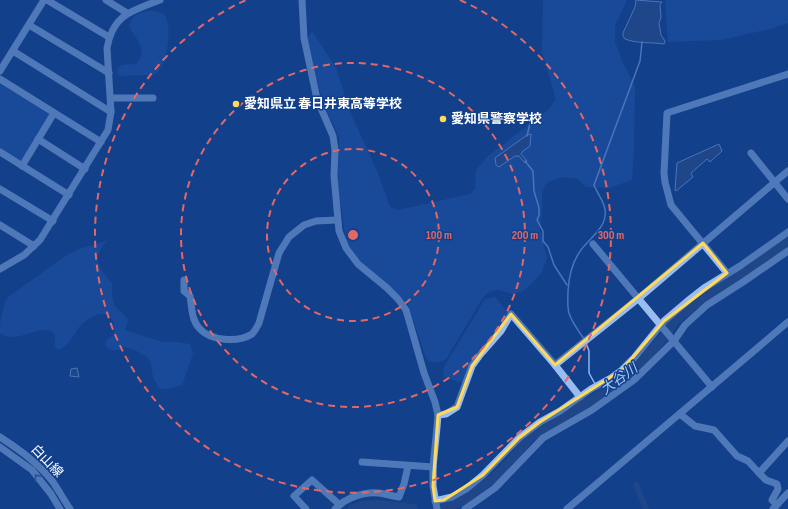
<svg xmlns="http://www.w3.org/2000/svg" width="788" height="509" font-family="'Sofia Sans Condensed','Noto Sans JP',sans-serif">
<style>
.green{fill:#2358ab}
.water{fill:#2d4f87;stroke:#8ab5f5}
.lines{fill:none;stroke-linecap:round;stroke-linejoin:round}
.stream{stroke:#8ab5f5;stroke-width:1.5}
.canal{stroke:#2d4f87;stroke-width:6}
.river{stroke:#2d4f87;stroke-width:10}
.minor{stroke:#99bcf1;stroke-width:7}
.oneway{stroke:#416baf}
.marked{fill:none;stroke:#ffd959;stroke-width:3;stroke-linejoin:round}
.ring{fill:none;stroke:#e26868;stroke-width:2;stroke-dasharray:7 5}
.poi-dot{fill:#ffd959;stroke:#12408b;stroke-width:1.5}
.labels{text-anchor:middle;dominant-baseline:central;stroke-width:3;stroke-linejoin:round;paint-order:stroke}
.poi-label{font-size:13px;font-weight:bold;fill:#fff;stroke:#12408b;text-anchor:start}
.street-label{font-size:13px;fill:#fff;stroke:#12408b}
.water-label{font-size:14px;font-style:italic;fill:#a5c6f8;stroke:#12408b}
.centre{fill:#e26868;stroke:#12408b;stroke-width:2}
.ring-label{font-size:12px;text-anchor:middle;font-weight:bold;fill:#e26868;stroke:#12408b;stroke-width:3;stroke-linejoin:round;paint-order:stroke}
</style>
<rect width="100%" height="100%" fill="#12408b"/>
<g class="green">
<path d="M543 0H627L615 26V42L623 63 635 86 634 147 632 180 609 188 586 187 578 179 562 177 546 183 542 192V206L540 230 547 258 542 272 530 285 523 291 512 294 499 290 491 291 484 296 446 359C438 363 433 365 426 358L408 304 397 293 362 263 346 242 338 183 339 137 324 105 317 82 307 39 312 31 336 68 351 114 378 173 390 207 398 210 470 194 475 188 476 170 488 156 548 110 556 99 542 52Z"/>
<path d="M665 0H788V23L774 28 721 40 668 42Z"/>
<path d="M148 11C153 11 161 11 165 16 173 27 167 71 153 75 150 76 144 75 141 75 135 75 128 76 122 76L119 75 117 72 118 67 123 65 136 64C149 50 136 39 129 27 131 16 138 13 148 11Z"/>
<path d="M0 84 49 114V117L22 161H19L0 149Z"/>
<path d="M107 241C91 258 98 268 112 283 112 290 111 299 115 306 118 311 123 312 128 320L125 330 162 342H175L190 344 193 354 182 385 167 389H160L153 378 151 363 147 357 135 350 124 347C116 352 112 352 105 346L107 340 114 334C114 327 115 321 109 316 100 310 88 318 81 325 76 330 73 338 68 343 65 347 61 349 58 350 57 348 55 347 55 345 54 341 57 336 53 333 42 321 17 346 0 333 0 320 2 310 7 298L67 255 82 248Z"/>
<path d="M495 297 508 313 499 330 463 383 443 377 444 367 485 299Z"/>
</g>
<g class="water">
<path d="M636 0 662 2 660 5 661 17 659 23 661 35 665 41 664 44C651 42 638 44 625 39L623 36V33L635 7Z"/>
<path d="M531 134 530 146 523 151 521 154 527 161 525 163 519 156H515L499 167 496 165 495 158 527 135Z"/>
<path d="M719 144 722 151 710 162 707 159 691 173 693 177 676 191 675 190 677 163Z"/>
<path d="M77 368 79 377 70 376 71 369Z"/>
</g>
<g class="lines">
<g class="stream">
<path d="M527 136 532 115"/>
<path d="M525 161 533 171 534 191 539 208V215L537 220 543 231V241L548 247 554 265 567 285"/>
<path d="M584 339C579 331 572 323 569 313 567 306 568 299 568 291 569 274 573 257 586 244 593 236 604 227 605 216 607 205 598 195 594 185L640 61 642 42"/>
<path d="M586 343 589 351V373L595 384"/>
</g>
<path class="canal" d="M636 485 646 509"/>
<g class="river">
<path d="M353 509C371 501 394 507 413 509"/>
<path d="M442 509 463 501 495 477 512 460 530 437 602 394 632 373 664 337 674 321 713 290 751 268 788 241"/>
</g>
<g class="minor">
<path d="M47 0 109 37"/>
<path d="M106 0 127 13"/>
<path d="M302 0 304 38 317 99 333 136 335 150 334 176 339 231 346 248 358 264 387 288 398 299 406 310 424 373 435 402 438 415 437 427 433 467V486L437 509"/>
<path d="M29 25 109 73"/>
<path d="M13 51 111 112"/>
<path d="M0 71 44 0"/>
<path d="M0 79 101 142"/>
<path d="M111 98H153"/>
<path d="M38 139 85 169"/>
<path d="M0 152 69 195"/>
<path d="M751 153 788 199"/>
<path d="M22 166 54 113"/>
<path d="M0 189 53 221"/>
<path d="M0 225 34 246"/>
<path d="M593 244 712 387"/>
<path d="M0 269 24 255 40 240 108 130 111 112 107 48C113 14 132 11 160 0"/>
<path d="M727 273 671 205 665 182 664 173 667 113 788 74"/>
<path d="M184 280V291L190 296C192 306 191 319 199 328 210 341 238 343 252 334 255 331 257 327 259 323L279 253 289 237 304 225 316 221 337 220"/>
<path d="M555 365 639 298 788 171"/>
<path d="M680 414 695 426 714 430 737 456 748 461 759 473 766 480 777 484 778 489 772 500 777 505"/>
<path d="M438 415 446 414 457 407 472 366 480 355 501 331 511 314 555 365 580 397"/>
<path d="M0 437C20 450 38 463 53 482 59 491 64 500 70 509"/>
<path d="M0 447 32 470 51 494 60 509"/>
<path d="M362 462 433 467"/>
<path d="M759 473 788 441"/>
<path d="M435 501 452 497 466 489 483 475 519 438 540 422 560 411 591 389 611 378 622 370 634 358 664 321 690 299 704 288 740 266 788 232"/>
<path d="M306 509 294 496 312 480 340 505"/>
<path d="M335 509C345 498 365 491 379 493 386 494 392 496 399 497L404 484 408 466"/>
<path d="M465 509 495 488 543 438 592 410 634 380 674 341 685 325 707 305 743 282 788 251"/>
<path d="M567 509 788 322"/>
<path d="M773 509 788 493"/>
</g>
</g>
<defs><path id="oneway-chevron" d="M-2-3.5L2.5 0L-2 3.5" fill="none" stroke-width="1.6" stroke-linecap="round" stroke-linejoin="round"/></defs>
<use class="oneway" href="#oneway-chevron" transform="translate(37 477) rotate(-129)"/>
<path d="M0 0H788V509H0ZM703 243 727 273 664 321 622 370 540 422 519 438 483 475 444 500 435 501 433 486 438 415 457 407 472 366 511 314 555 365Z" fill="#12408b" fill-opacity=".55" fill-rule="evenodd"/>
<path class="marked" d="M703 243 727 273 664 321 622 370 540 422 519 438 483 475 444 500 435 501 433 486 438 415 457 407 472 366 511 314 555 365Z"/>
<g class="ring">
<circle cx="353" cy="235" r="86"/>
<circle cx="353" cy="235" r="172"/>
<path d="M460 0A258 258 0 1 1 246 0"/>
</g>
<g class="poi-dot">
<circle cx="236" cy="104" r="4"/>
<circle cx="443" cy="119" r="4"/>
</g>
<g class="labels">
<g class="poi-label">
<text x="244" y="104">愛知県立 春日井東高等学校</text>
<text x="451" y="119">愛知県警察学校</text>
</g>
<g class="street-label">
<text transform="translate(47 461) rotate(46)">白山線</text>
</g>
<g class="water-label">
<text transform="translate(619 379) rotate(-36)">大谷川</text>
</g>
</g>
<circle cx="353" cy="235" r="6" class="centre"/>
<g class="ring-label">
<text x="439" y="239">100 m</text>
<text x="525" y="239">200 m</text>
<text x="611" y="239">300 m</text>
</g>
</svg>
